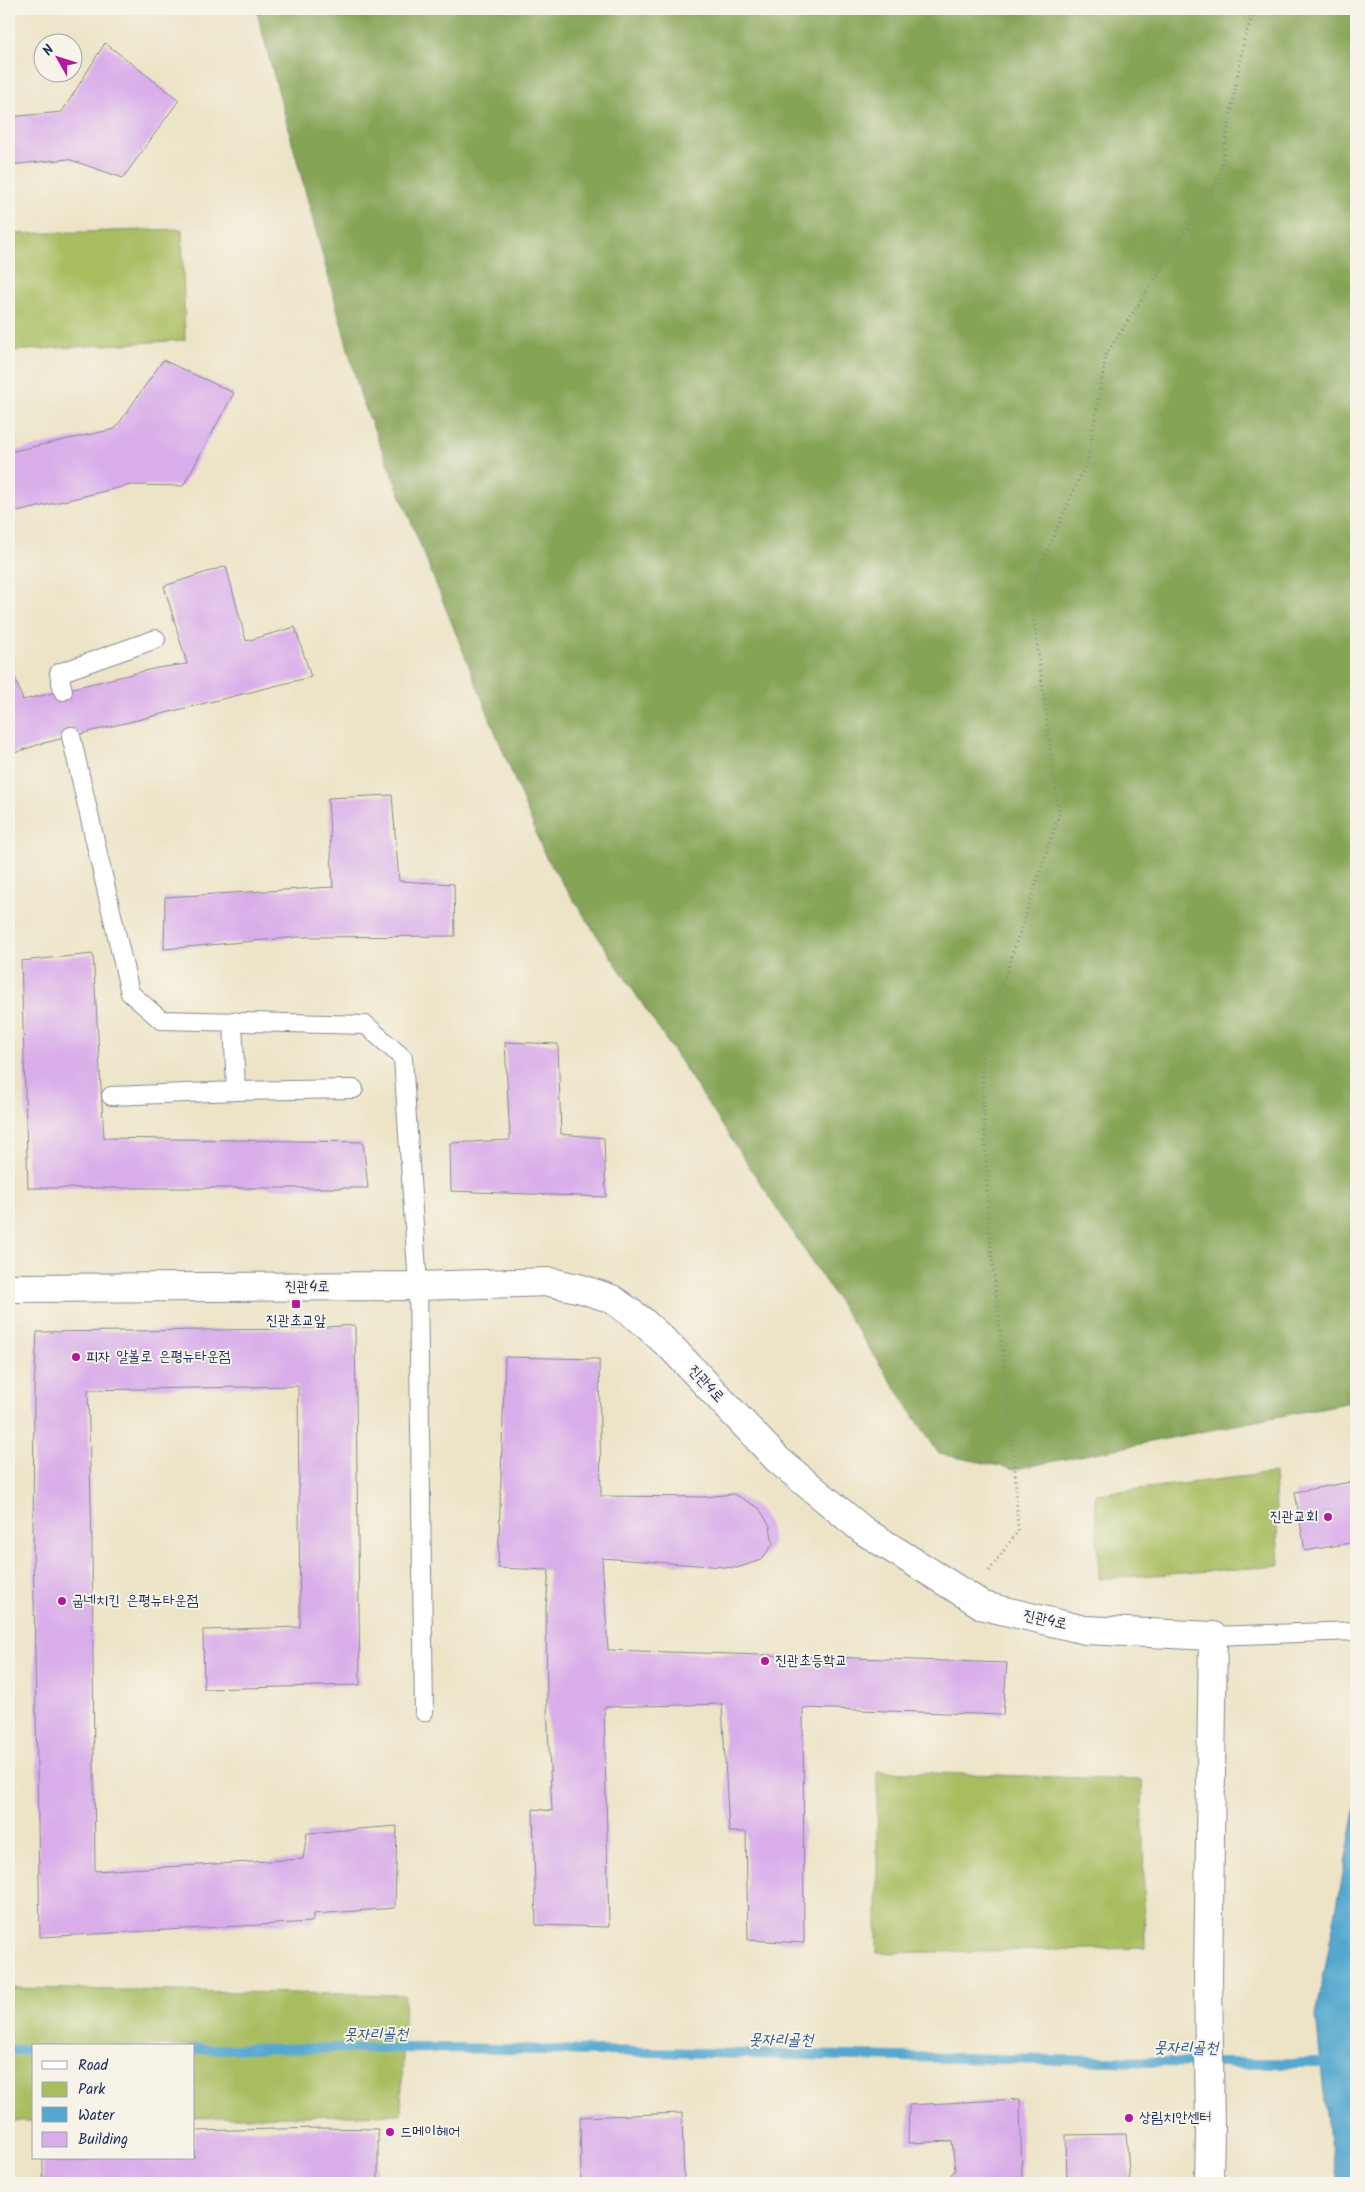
<svg xmlns="http://www.w3.org/2000/svg" width="1365" height="2192" font-family="Kalam,'Poor Story',sans-serif">
<style>
.green{fill:#a8bd61;stroke:#627660}
.forest{fill:#86a457;stroke:#506a5a}
.water{fill:#54a7cf;stroke:#386b96}
.lines{fill:none;stroke-linecap:round;stroke-linejoin:round}
.stream{stroke:#54a7cf;stroke-width:10}
.building{fill:#d9adea}
.service-casing{stroke:#848a92;stroke-width:20}
.minor-casing{stroke:#848a92;stroke-width:30}
.path{stroke:#848a92;stroke-width:3;stroke-dasharray:1 4;stroke-linecap:butt}
.service{stroke:#fff;stroke-width:18}
.minor{stroke:#fff;stroke-width:28}
.poi-dot{fill:#b5179e;stroke:#f7f3e8;stroke-width:2}
.labels{text-anchor:middle;dominant-baseline:central;stroke-width:4;stroke-linejoin:round;paint-order:stroke}
.street-label{font-size:15px;fill:#1b2f5e;stroke:#f7f3e8}
.poi-label{font-size:15px;fill:#1b2f5e;stroke:#f7f3e8;text-anchor:start}
.water-label{font-size:16px;font-style:italic;fill:#2f5986;stroke:#f7f3e8}
</style>
<rect width="100%" height="100%" fill="#f7f3e8"/>
<filter id="ink" filterUnits="userSpaceOnUse"><feTurbulence type="fractalNoise" baseFrequency=".02" numOctaves="2"/><feDisplacementMap in="SourceGraphic" scale="10" xChannelSelector="R" yChannelSelector="G"/><feConvolveMatrix kernelMatrix="1 2 1 2 8 2 1 2 1" color-interpolation-filters="sRGB"/></filter>
<filter id="wash" filterUnits="userSpaceOnUse"><feTurbulence type="fractalNoise" baseFrequency=".0096" numOctaves="4" result="noise"/><feDisplacementMap in="SourceGraphic" scale="20" xChannelSelector="R" yChannelSelector="G"/><feGaussianBlur stdDeviation="1.12" result="paint"/><feColorMatrix in="noise" values="0 0 0 0 0 0 0 0 0 0 0 0 0 0 0 0 0 1.4 0 .05"/><feComposite in="paint" operator="in"/></filter>
<g filter="url(#wash)">
<rect width="100%" height="100%" fill="#ede4c7"/>
<g class="green">
<path d="M182 229 185 340 9 351V234Z"/>
<path d="M1274 1473 1279 1566 1099 1579 1095 1494Z"/>
<path d="M877 1771 1142 1780 1145 1948 877 1953Z"/>
<path d="M9 1988 405 1995 401 2114 194 2118V2046H34V2121H9Z"/>
</g>
<path class="forest" d="M256 9H1356V1401L1015 1469 939 1454 546 858 361 397Z"/>
<path class="water" d="M1356 1806V2183H1343L1338 2181 1329 2143 1316 2015Z"/>
<g class="lines">
<g class="stream">
<path d="M194 2049 448 2048 1209 2063H1321L1331 2053"/>
<path d="M9 2050H34"/>
</g>
</g>
<g id="blocks">
<g class="building">
<path d="M105 43 179 100 123 178 68 159 9 165V117L62 112Z"/>
<path d="M163 360 234 393 183 486 130 485 9 514V452L115 429Z"/>
<path d="M226 566 246 641 295 627 311 677 40 744 9 755V662L23 700 157 668 187 664 164 586Z"/>
<path d="M392 795 399 881 454 884 455 936 299 937 164 949 165 897 333 887 328 798Z"/>
<path d="M93 954 104 1138 363 1142 368 1188H28L21 961Z"/>
<path d="M505 1042 558 1044 561 1134 604 1138 606 1197 451 1191 450 1143 510 1140Z"/>
<path d="M355 1325 360 1685 204 1689 203 1630 300 1627 298 1386 88 1390 92 1543 95 1871 303 1859 307 1833 397 1826 395 1908 314 1914 312 1922 40 1937 33 1543 34 1392 37 1332 298 1329Z"/>
<path d="M505 1357 599 1359 601 1496 704 1497 734 1494 759 1508 770 1526 773 1544 761 1560 737 1568 602 1558 608 1650 1007 1663 1003 1715 803 1708 804 1943 748 1940 746 1832H729L722 1704 604 1707 609 1927 536 1925 533 1809 552 1811 547 1705 546 1608 549 1570 498 1568Z"/>
<path d="M1356 1481V1542L1305 1551 1295 1492Z"/>
<path d="M1020 2099 1022 2180 1019 2183H944L955 2170 952 2141 908 2143 909 2105Z"/>
<path d="M682 2113 684 2183H581L580 2117Z"/>
<path d="M321 2128 378 2129V2183H43V2158H194V2131Z"/>
<path d="M1126 2134 1130 2183H1067L1066 2135Z"/>
</g>
</g>
</g>
<g filter="url(#ink)">
<use href="#blocks" fill-opacity="0" stroke="#848a92" stroke-width="1"/>
<g class="lines">
<defs>
<g id="service">
<path d="M63 691 59 673 156 639"/>
<path d="M71 736 130 993 161 1020 366 1025 403 1058 418 1286 424 1712"/>
<path d="M233 1021 236 1091"/>
<path d="M111 1096 236 1091 354 1089"/>
<path d="M1213 1636 1356 1631"/>
</g>
<path id="minor" d="M9 1288 418 1286 550 1282 582 1289 612 1299 641 1320 672 1348 778 1460 864 1531 984 1606 1085 1630 1213 1636 1208 1977 1210 2130 1209 2183"/>
</defs>
<use href="#service" class="service-casing"/>
<use href="#minor" class="minor-casing"/>
<path class="path" d="M989 1571 1018 1531 1015 1469 989 1229 981 1048 1059 815 1030 590 1088 458 1106 355 1219 179 1244 39 1255 9"/>
<use href="#service" class="service"/>
<use href="#minor" class="minor"/>
</g>
</g>
<g class="poi-dot">
<rect x="291" y="1299" width="10" height="10" rx="2.5"/>
<circle cx="76" cy="1357" r="5"/>
<circle cx="1328" cy="1517" r="5"/>
<circle cx="62" cy="1601" r="5"/>
<circle cx="765" cy="1661" r="5"/>
<circle cx="1129" cy="2118" r="5"/>
<circle cx="390" cy="2132" r="5"/>
</g>
<g class="labels">
<g class="street-label">
<text x="307" y="1287">진관4로</text>
<text transform="translate(706 1384) rotate(47)">진관4로</text>
<text transform="translate(1045 1620) rotate(13)">진관4로</text>
</g>
<g class="poi-label">
<text x="296" y="1321" text-anchor="middle">진관초교앞</text>
<text x="86" y="1357">피자 알볼로 은평뉴타운점</text>
<text x="1318" y="1517" text-anchor="end">진관교회</text>
<text x="72" y="1601">굽네치킨 은평뉴타운점</text>
<text x="775" y="1661">진관초등학교</text>
<text x="1139" y="2118">상림치안센터</text>
<text x="400" y="2132">드메이헤어</text>
</g>
<g class="water-label">
<text x="376" y="2034">못자리골천</text>
<text transform="translate(781 2040) rotate(1)">못자리골천</text>
<text transform="translate(1186 2048) rotate(1)">못자리골천</text>
</g>
</g>
<rect width="1365" height="2192" fill="none" stroke="#f7f3e8" stroke-width="30"/>
<rect x="32" y="2044" width="162" height="115" fill="#f7f3e8" stroke="#9fa5b1"/>
<rect x="42" y="2061" width="25" height="8" fill="#ffffff" stroke="#9fa5b1"/>
<text x="78" y="2070" font-size="15" fill="#1b2f5e">Road</text>
<rect x="42" y="2082" width="25" height="15" fill="#a8bd61" stroke="#9fa5b1"/>
<text x="78" y="2094" font-size="15" fill="#1b2f5e">Park</text>
<rect x="42" y="2107" width="25" height="15" fill="#54a7cf" stroke="#9fa5b1"/>
<text x="78" y="2120" font-size="15" fill="#1b2f5e">Water</text>
<rect x="42" y="2132" width="25" height="15" fill="#d9adea" stroke="#9fa5b1"/>
<text x="78" y="2144" font-size="15" fill="#1b2f5e">Building</text>
<g transform="translate(58 58) rotate(309)"><circle r="24" fill="#f7f3e8" stroke="#9fa5b1"/>
<path d="M0-4L9 19L0 12L-9 19Z" fill="#b5179e"/>
<text y="-8" font-size="14" font-weight="bold" text-anchor="middle" fill="#1b2f5e">N</text>
</g>
</svg>
